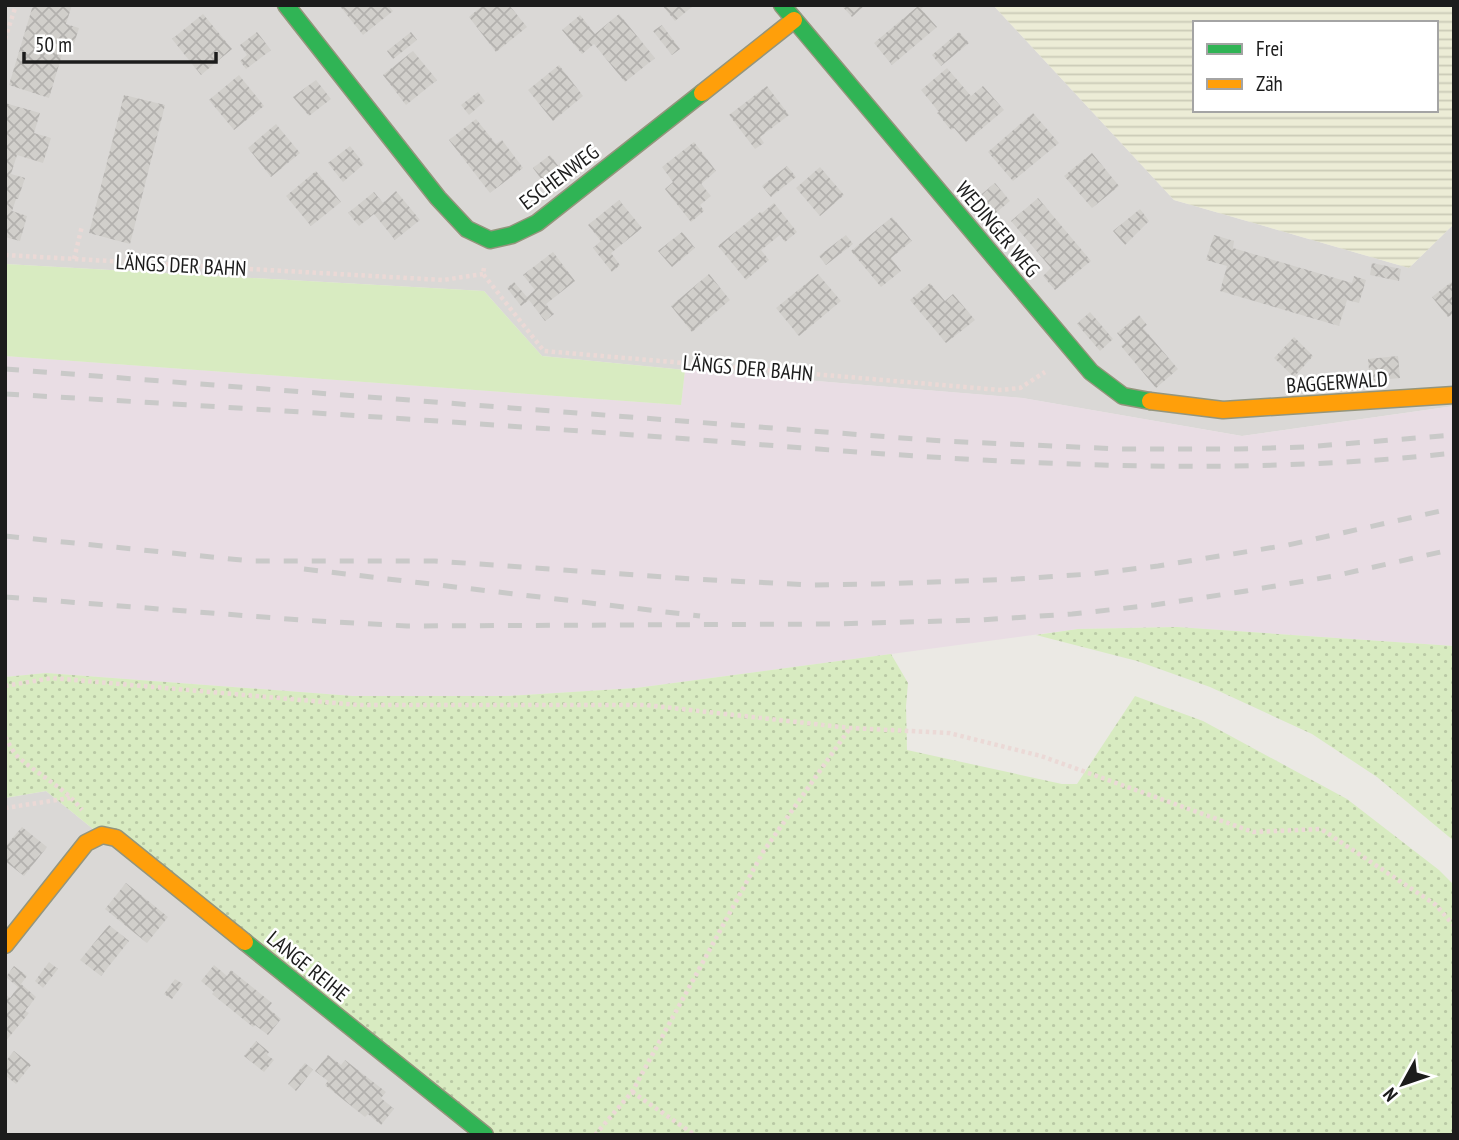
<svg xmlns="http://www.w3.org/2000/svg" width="1459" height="1140" font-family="'PT Sans Narrow',sans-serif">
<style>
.residential{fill:#dad8d6}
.railway{fill:#e9dde4}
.farmland{fill:url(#farmland-rules);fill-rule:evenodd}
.grass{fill:url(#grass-dots)}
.garden{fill:#d8ebc1}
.building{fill:url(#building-cross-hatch)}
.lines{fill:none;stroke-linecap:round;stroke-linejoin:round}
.fast-casing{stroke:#94957c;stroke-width:19}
.slow-casing{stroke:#94957c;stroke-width:19}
.path{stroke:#ebd9d6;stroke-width:4.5;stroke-dasharray:3.5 3.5;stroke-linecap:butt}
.fast{stroke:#30b455;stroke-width:16}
.slow{stroke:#ff9f0a;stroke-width:16}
.rail{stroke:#c9c9c8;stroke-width:5;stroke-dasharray:14 14;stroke-linecap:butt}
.labels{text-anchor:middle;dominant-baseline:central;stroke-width:5;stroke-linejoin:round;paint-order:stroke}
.street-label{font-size:21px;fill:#1c1c1c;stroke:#fff}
</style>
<defs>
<pattern id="farmland-rules" width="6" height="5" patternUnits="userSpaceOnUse" patternTransform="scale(1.75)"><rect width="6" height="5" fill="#ececd6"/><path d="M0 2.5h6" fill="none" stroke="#cacab7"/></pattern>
<pattern id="grass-dots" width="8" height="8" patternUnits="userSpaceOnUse" patternTransform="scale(1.75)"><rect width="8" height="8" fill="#d8ebc1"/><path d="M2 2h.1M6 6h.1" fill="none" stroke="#b9c9a5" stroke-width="1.8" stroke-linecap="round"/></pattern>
<pattern id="building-cross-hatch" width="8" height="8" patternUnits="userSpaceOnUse" patternTransform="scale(1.75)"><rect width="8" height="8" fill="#d1cfcb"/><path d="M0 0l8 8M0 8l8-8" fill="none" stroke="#b3b1ae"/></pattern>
</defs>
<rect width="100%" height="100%" fill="#ebe9e4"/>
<g class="residential">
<path d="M5 5H993L1174 200 1409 268 1454 224V406L1242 436 1022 398 685 370 542 356 484 291 5 264Z"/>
<path d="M46 791 472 1135H5V798Z"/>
</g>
<path class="railway" d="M5 356 681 405 685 370 1023 398 1242 436 1454 406V646L1177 627 1078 629 636 688 506 696H353L46 673 5 677Z"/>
<path class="farmland" d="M993 5H1454V224L1409 268 1174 200ZM1195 23H1436V110H1195Z"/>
<g class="grass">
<path d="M1177 627 1454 646V841L1377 777 1312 734 1210 687 1137 661 1036 635 1078 629Z"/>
<path d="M891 654 908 683 906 706 907 750 1062 784H1077L1135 696 1203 721 1347 799 1439 870 1454 885V1135H472L46 791 5 798V677L46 673 353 696H506L636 688Z"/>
</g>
<path class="garden" d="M5 264 484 291 542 356 685 370 681 405 5 356Z"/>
<g class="building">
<path d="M33 5H72L66 24 79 28 72 50 64 48 49 98 9 85Z"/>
<path d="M339 5H388L393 11 363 35Z"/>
<path d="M483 5H509L527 27 496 52 469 17Z"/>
<path d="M662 5H694L675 21Z"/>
<path d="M841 5H865L852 17Z"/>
<path d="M915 5H925L921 9 937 27 892 65 874 43 917 7Z"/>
<path d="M203 14 232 49 201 75 172 39Z"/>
<path d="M619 14 655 58 625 82 594 44 582 54 562 30 580 15 595 34Z"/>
<path d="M662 25 680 49 672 55 653 31Z"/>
<path d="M257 32 271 50 246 69 240 61 247 55 240 45Z"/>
<path d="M411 32 417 40 393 59 387 51Z"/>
<path d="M959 32 969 43 941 66 932 55Z"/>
<path d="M413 51 437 80 406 105 383 75Z"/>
<path d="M559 65 583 96 553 121 528 90Z"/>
<path d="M947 68 971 96 983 86 1004 110 966 142 954 128 951 130 937 113 939 112 921 90Z"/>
<path d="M239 75 264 106 234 130 209 100Z"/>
<path d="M316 80 331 99 309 116 293 97Z"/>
<path d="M767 86 789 115 760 137 764 143 755 149 729 115Z"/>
<path d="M478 92 485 101 469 115 461 105Z"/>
<path d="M124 95 165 105 130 244 89 233Z"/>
<path d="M5 103 40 113 34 133 51 138 43 163 17 155 11 174 25 178 18 199H16L12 211 27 216 20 241 5 237Z"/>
<path d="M1033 113 1059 143 1013 181 988 152Z"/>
<path d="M476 119 496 144 502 140 523 168 490 193 449 140Z"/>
<path d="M276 124 300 153 271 177 248 148Z"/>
<path d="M694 142 716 171 701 184 711 196 700 205 704 211 691 222 665 189 673 182 662 167Z"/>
<path d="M350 146 364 164 343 182 328 163Z"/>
<path d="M1092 153 1119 186 1092 208 1064 176Z"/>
<path d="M550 155 562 171 545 184 533 168Z"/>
<path d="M787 166 796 177 771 197 762 186Z"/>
<path d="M820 167 844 195 820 216 796 188Z"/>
<path d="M316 171 341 202 311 226 286 196Z"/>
<path d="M995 183 1010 201 992 216 977 198Z"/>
<path d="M396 191 420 220 395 240 374 214 359 226 348 213 374 192 383 203Z"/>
<path d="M1038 198 1091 261 1055 290 1043 276 1051 268 1011 221Z"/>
<path d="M619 200 642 228 611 253 620 265 612 272 593 248 601 241 588 225Z"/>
<path d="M774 203 797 232 785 242 780 235 761 250 769 260 746 280 718 246 760 212 762 213Z"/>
<path d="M1140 209 1149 221 1125 245 1113 231Z"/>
<path d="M892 217 912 241 891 258 901 271 881 287 851 251Z"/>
<path d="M682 232 695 248 672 267 658 251Z"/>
<path d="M846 235 853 244 826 265 819 256Z"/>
<path d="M1214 235 1234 241 1233 248 1352 283 1354 276 1366 280 1359 303 1347 300 1339 326 1220 291 1227 266 1206 260Z"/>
<path d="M553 252 575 281 546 304 554 314 545 321 529 300 521 306 507 288 514 282 527 297 535 290 523 275Z"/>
<path d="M1372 263 1401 269 1399 281 1370 275Z"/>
<path d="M709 274 730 300 692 332 671 306Z"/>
<path d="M818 274 841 301 799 336 776 308Z"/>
<path d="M1454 280V313L1448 317 1432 297Z"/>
<path d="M930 283 945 301 953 294 975 320 946 343 910 300Z"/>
<path d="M1090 312 1113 339 1100 351 1077 324Z"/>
<path d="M1139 315 1147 325 1143 328 1178 369 1156 388 1121 346 1125 343 1117 333Z"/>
<path d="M1294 337 1313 356 1294 377 1274 358Z"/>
<path d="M1398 356 1400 378 1370 381 1368 359Z"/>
<path d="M22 827 47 847 24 876 5 861V847Z"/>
<path d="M126 883 168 917 147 943 105 909Z"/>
<path d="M109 925 129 941 101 976 80 960Z"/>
<path d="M49 962 58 969 43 988 35 981Z"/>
<path d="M214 965 227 976 231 970 272 1003 268 1008 281 1019 268 1035 255 1025 253 1027 212 994 214 992 201 981Z"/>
<path d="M14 966 27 976 21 984 36 997 25 1011 29 1013 5 1042V994L10 998 18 987 6 977Z"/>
<path d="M175 979 183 984 172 999 164 994Z"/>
<path d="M256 1041 269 1052 267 1055 274 1060 264 1072 244 1056Z"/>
<path d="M14 1051 31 1065 16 1084 5 1075V1062Z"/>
<path d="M328 1055 341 1065 345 1060 386 1092 381 1098 394 1109 381 1125 368 1114 365 1117 325 1085 328 1081 315 1071Z"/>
<path d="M305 1063 313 1070 296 1091 288 1084Z"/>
</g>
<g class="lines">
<defs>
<g id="fast">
<path d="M286 5 438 198 467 229 490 240 512 235 537 223 702 93"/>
<path d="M782 5 1091 372 1123 396 1150 401"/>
<path d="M245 942 485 1135"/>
</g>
<g id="slow">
<path d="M702 93 794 20"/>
<path d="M1150 401 1223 410 1454 395"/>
<path d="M5 945 86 843 102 835 116 838 245 942"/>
</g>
</defs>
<use href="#fast" class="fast-casing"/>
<use href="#slow" class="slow-casing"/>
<g class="path">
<path d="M5 39 16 5"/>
<path d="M5 255 443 280 483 274"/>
<path d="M74 259 82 226"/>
<path d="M484 268 483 274 544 351 1000 390 1020 388 1045 372"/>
<path d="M5 686 52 678 358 705H646L850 728 949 733 1041 756 1253 832 1321 829 1436 905 1454 926"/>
<path d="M5 737C9 743 12 751 17 756 38 775 64 787 82 810"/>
<path d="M5 808 70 798"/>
<path d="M632 1092 695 1135"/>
<path d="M595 1135 632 1092 763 852 850 728"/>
</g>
<use href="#fast" class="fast"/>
<use href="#slow" class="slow"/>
<g class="rail">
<path d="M5 369 942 441 1120 449H1237L1305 447 1454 435"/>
<path d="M5 394C233 407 461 422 689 439 944 459 1199 481 1454 453"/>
<path d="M5 536 251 561H435L694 579 810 585 876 584 1016 579 1090 574 1158 566 1288 545 1454 508"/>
<path d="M304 569 700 616"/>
<path d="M5 597 301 620 407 626 832 624 980 620 1072 614 1154 605 1246 591 1334 576 1454 549"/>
</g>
</g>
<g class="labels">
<g class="street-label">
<text transform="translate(559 177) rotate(-37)">ESCHENWEG</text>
<text transform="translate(998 229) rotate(50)">WEDINGER WEG</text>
<text transform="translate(181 265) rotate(3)">LÄNGS DER BAHN</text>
<text transform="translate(748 368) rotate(5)">LÄNGS DER BAHN</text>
<text transform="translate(1337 382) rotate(-4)">BAGGERWALD</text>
<text transform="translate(308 966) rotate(39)">LANGE REIHE</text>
</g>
</g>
<rect width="1459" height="1140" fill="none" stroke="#1c1c1c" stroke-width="14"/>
<rect x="1193" y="21" width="245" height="91" fill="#ffffff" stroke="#a4a4a4" stroke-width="2"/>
<rect x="1207" y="44" width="35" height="10" fill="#30b455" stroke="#a4a4a4" stroke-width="2"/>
<text x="1256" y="56" font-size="21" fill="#1c1c1c">Frei</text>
<rect x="1207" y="79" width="35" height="10" fill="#ff9f0a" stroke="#a4a4a4" stroke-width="2"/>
<text x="1256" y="91" font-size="21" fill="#1c1c1c">Zäh</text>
<g transform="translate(1403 1084) rotate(230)" stroke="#ffffff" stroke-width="5" paint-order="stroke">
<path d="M0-5L12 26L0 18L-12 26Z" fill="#1c1c1c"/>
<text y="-10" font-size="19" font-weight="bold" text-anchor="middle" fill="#1c1c1c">N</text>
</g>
<path d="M24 52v10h192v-10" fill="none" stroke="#1c1c1c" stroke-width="3.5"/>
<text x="35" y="52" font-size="21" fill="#1c1c1c" stroke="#ffffff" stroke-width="5" paint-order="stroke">50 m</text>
</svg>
